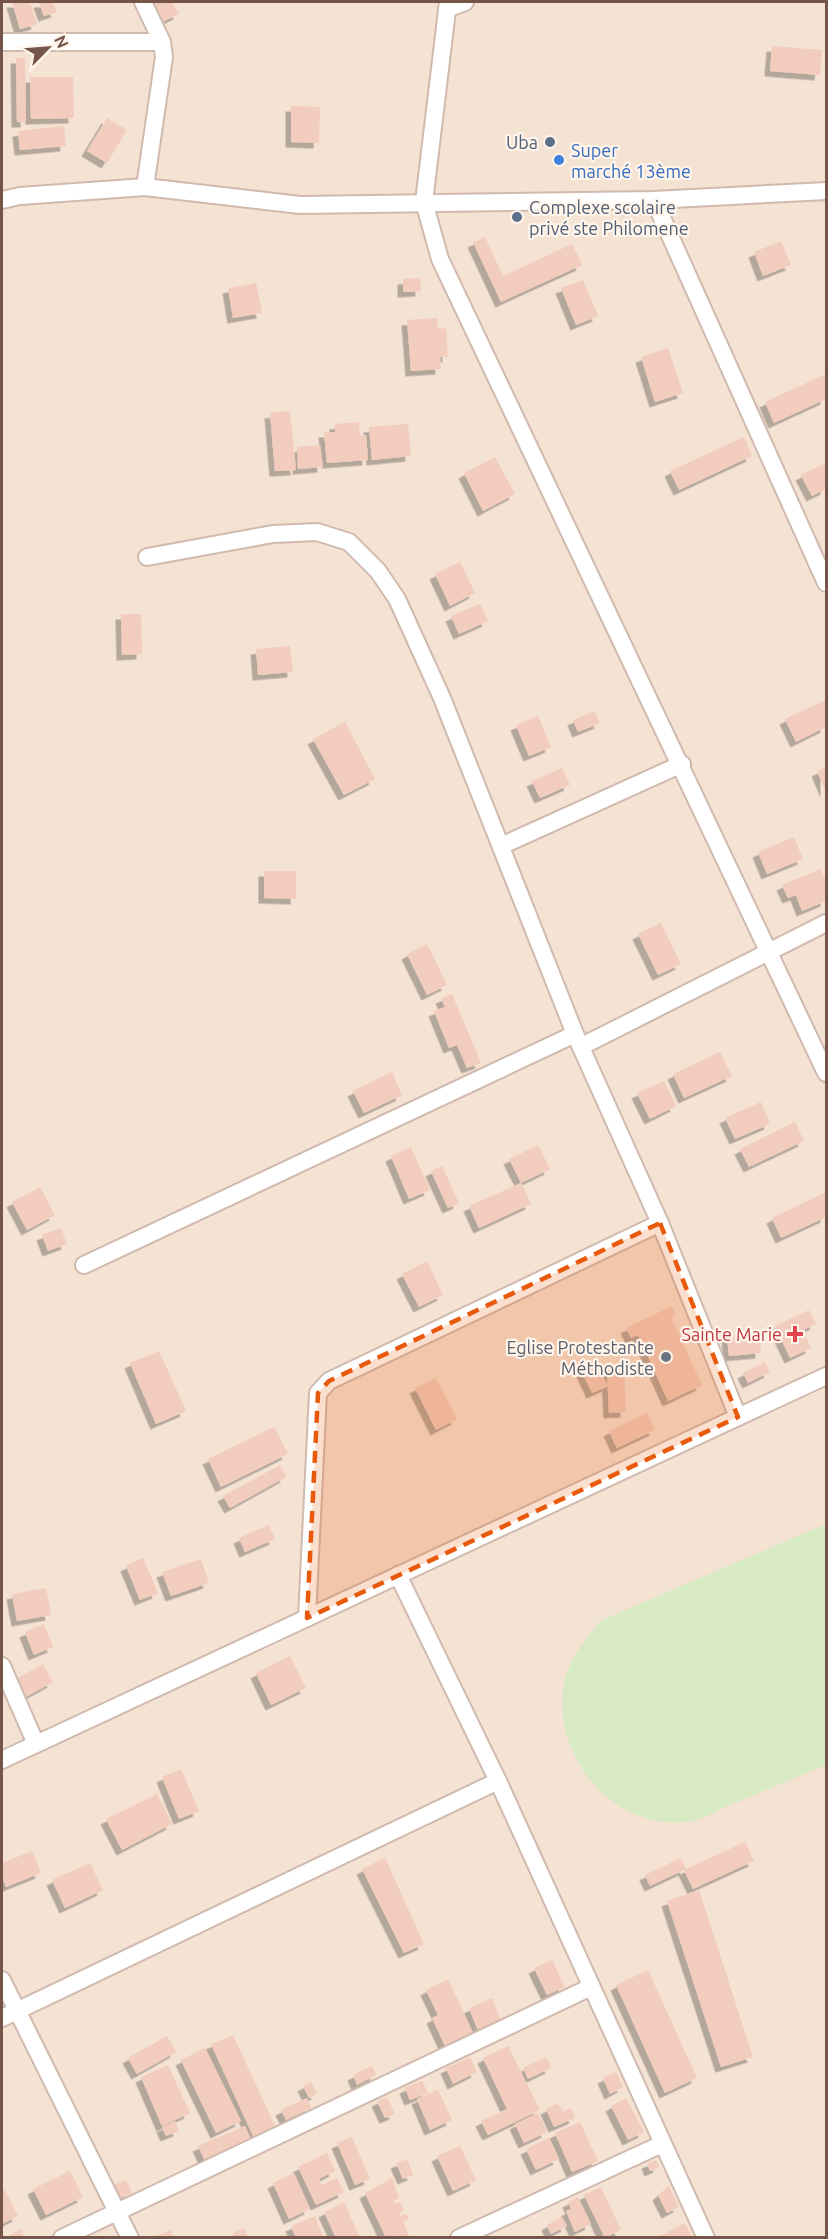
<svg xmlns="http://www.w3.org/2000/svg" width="828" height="2239" font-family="Ubuntu,sans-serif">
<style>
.residential{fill:#f4e2d3}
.green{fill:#d7eac3}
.building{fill:#f2ccbd;filter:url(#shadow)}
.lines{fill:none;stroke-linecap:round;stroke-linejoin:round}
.minor-casing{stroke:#d0baae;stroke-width:20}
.minor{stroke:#fff;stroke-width:16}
.marked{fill:#e8590c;fill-opacity:0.2;stroke:#e8590c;stroke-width:4.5;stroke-dasharray:12 8;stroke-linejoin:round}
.service-dot{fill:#5c6f8a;stroke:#fff5eb;stroke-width:2}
.shop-dot{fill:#3f7fe0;stroke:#fff5eb;stroke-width:2}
.health-dot{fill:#e0444e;stroke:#fff5eb;stroke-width:2}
.worship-dot{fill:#6b7280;stroke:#fff5eb;stroke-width:2}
.labels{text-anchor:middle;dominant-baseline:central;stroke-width:4.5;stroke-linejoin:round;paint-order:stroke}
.service-label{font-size:18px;fill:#4e5e75;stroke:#fff5eb;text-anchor:end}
.shop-label{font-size:18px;fill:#366cbe;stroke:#fff5eb;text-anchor:start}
.health-label{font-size:18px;fill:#be3a42;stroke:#fff5eb;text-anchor:end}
.worship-label{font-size:18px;fill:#5b616d;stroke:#fff5eb;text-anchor:end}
</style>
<defs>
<filter id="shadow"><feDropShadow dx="-5.5" dy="5.5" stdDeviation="0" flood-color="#0004"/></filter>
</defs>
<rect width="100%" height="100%" fill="#fcf1e5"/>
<rect class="residential" x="2" y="2" width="824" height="2235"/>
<path class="green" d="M826 1524V1765C793 1779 759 1793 725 1807 714 1812 700 1821 687 1822 611 1830 552 1755 564 1684 569 1659 585 1640 600 1621Z"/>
<g class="building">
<path d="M12 2H30L37 24 20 29Z"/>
<path d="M39 2H53L57 12 44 16Z"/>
<path d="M157 2H172L179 14 160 23 150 5Z"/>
<path d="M772 46 822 50 820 75 770 71Z"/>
<path d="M16 58H25L26 122H17Z"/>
<path d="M30 77H73L74 118 31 119Z"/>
<path d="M291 106 320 107 319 143 291 142Z"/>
<path d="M107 118 127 130 107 163 87 151Z"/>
<path d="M64 126 66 146 20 150 18 131Z"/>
<path d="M485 237 503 276 572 244 582 265 501 302 473 242Z"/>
<path d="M781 241 791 265 763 276 754 252Z"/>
<path d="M420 278 421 291 403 292V279Z"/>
<path d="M583 280 598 316 576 325 561 288Z"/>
<path d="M256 283 262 313 233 318 228 288Z"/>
<path d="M437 318 438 329 446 328 448 357H440L441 369 411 371 407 320Z"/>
<path d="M668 348 683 393 655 402 641 357Z"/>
<path d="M826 374V399L774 423 765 402Z"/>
<path d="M290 411 296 470 275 471 270 413Z"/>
<path d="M359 422 360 436 366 435 368 460 327 463 324 432H335V424Z"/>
<path d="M408 424 411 456 372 460 369 427Z"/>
<path d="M744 437 752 456 679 490 670 471Z"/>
<path d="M320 445 323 467 298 469 297 447Z"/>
<path d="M495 457 515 494 483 511 464 473Z"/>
<path d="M826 463V489L812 496 801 475Z"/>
<path d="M460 562 475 593 450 606 435 574Z"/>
<path d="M480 604 488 621 459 634 451 616Z"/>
<path d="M121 614H141L142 654 122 655Z"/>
<path d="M290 646 293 672 258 675 256 649Z"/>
<path d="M826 700V727L796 742 785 719Z"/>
<path d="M594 711 600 723 578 732 573 720Z"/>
<path d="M538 716 551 747 529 756 516 725Z"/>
<path d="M345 722 375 779 344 795 313 739Z"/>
<path d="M826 767V792L817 771Z"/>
<path d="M562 768 570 785 540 798 532 781Z"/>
<path d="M794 837 803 859 767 874 758 852Z"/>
<path d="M821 869 826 881V901L802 911 796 895 788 898 782 885Z"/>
<path d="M264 871H296V899L264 898Z"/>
<path d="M661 923 681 964 658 975 638 934Z"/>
<path d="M427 944 447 985 427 995 407 954Z"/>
<path d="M452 994 481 1063 467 1068 457 1045 449 1048 434 1011 445 1007 441 998Z"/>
<path d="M720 1052 732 1076 684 1098 673 1074Z"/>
<path d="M392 1072 402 1095 364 1113 353 1091Z"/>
<path d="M664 1081 676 1106 650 1119 637 1093Z"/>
<path d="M761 1102 770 1124 735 1139 725 1118Z"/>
<path d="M795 1122 804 1141 749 1167 740 1149Z"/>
<path d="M538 1145 550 1169 521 1183 509 1159Z"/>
<path d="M411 1147 430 1190 409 1199 391 1156Z"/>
<path d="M442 1166 459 1203 448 1208 431 1171Z"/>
<path d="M521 1183 531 1204 479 1228 469 1206Z"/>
<path d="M40 1187 55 1215 27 1230 12 1202Z"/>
<path d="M826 1192V1217L781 1238 772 1218Z"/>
<path d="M61 1228 67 1244 48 1251 42 1235Z"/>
<path d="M427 1261 443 1295 419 1307 402 1274Z"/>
<path d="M672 1306 676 1315 671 1317 702 1385 668 1401 638 1335 631 1338 626 1328Z"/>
<path d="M809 1310 816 1324 803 1330 811 1348 790 1358 775 1326Z"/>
<path d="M759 1334 761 1353 729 1356 727 1336Z"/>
<path d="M159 1351 186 1411 156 1424 130 1363Z"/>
<path d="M765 1362 770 1372 748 1383 743 1373Z"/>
<path d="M597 1364 608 1386 592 1393 582 1372Z"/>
<path d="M624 1369 626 1412 609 1413 607 1370Z"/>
<path d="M436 1378 457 1419 436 1430 415 1388Z"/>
<path d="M647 1413 655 1430 617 1448 609 1431Z"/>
<path d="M274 1427 288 1454 221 1487 208 1459Z"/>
<path d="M280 1465 286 1477 230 1508 223 1496Z"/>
<path d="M269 1525 275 1539 245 1552 239 1538Z"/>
<path d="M143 1558 158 1593 140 1600 126 1566Z"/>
<path d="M201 1559 209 1583 171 1596 162 1572Z"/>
<path d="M46 1588 51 1615 17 1621 12 1594Z"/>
<path d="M44 1624 53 1647 34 1655 25 1632Z"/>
<path d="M290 1656 306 1688 271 1705 256 1673Z"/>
<path d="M43 1664 53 1682 26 1697 16 1679Z"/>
<path d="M181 1769 199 1811 179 1819 162 1777Z"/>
<path d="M157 1794 172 1824 122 1850 106 1819Z"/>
<path d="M745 1842 754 1861 693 1889 684 1870 650 1886 645 1875 681 1858 686 1869Z"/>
<path d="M32 1851 41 1873 6 1887 2 1876V1863Z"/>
<path d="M385 1858 424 1944 404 1953 362 1869Z"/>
<path d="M90 1863 103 1890 65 1908 52 1880Z"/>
<path d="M699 1890 753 2057 721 2067 667 1901Z"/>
<path d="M552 1960 565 1987 547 1995 534 1968Z"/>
<path d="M648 1970 697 2078 665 2093 616 1985Z"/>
<path d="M448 1979 473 2033 445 2046 432 2018 438 2015 426 1990Z"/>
<path d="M492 1998 502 2023 479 2033 469 2008Z"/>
<path d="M233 2035 276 2128 254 2138 211 2044Z"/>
<path d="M167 2036 176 2052 137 2074 128 2058Z"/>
<path d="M508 2046 540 2110 488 2135 481 2121 507 2109 483 2058Z"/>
<path d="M205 2048 241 2121 216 2133 181 2060Z"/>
<path d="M470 2057 477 2072 453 2084 446 2068Z"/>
<path d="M546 2057 551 2068 528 2079 523 2068Z"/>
<path d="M168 2065 190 2113 162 2126 141 2077Z"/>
<path d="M372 2066 376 2075 357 2085 353 2075Z"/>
<path d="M616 2072 623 2087 610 2094 603 2078Z"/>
<path d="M422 2081 428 2093 410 2100 405 2088Z"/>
<path d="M311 2082 317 2094 309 2098 303 2086Z"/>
<path d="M438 2090 452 2120 430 2130 417 2099Z"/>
<path d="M387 2097 395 2114 385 2118 377 2101Z"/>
<path d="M307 2098 311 2108 286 2120 281 2110Z"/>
<path d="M626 2098 644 2132 628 2140 611 2106Z"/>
<path d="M558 2103 563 2112 571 2108 575 2118 554 2127 546 2109Z"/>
<path d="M538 2113 547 2132 524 2143 515 2124Z"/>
<path d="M175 2121 179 2131 166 2136 162 2127Z"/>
<path d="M580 2122 598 2161 572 2172 555 2133Z"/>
<path d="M245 2126 251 2140 205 2161 198 2146Z"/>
<path d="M352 2137 370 2179 355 2185 337 2143Z"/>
<path d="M549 2138 559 2159 536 2170 526 2149Z"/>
<path d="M460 2146 476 2180 453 2191 437 2156Z"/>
<path d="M327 2153 335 2171 319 2179 322 2185 337 2178 344 2192 316 2205 298 2167Z"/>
<path d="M407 2159 413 2175 403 2179 396 2163Z"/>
<path d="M656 2160 659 2167 650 2171 647 2163Z"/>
<path d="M70 2171 83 2197 46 2215 33 2189Z"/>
<path d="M294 2173 310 2209 289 2219 273 2183Z"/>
<path d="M392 2178 399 2198 393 2201 395 2204 400 2202 404 2210 399 2213 400 2216 406 2213 409 2219 403 2222 410 2238H386L365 2193Z"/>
<path d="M126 2180 132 2193 119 2199 113 2185Z"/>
<path d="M669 2186 679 2207 667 2213 658 2195Z"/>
<path d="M601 2187 621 2230 605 2238 584 2195Z"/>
<path d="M5 2190 18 2216 2 2224V2192Z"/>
<path d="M578 2197 591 2224 575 2232 566 2211 571 2209 568 2202Z"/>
<path d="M344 2202 360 2238H336L324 2212Z"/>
<path d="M315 2216 324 2238H296L291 2226Z"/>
<path d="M562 2217 567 2226 551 2234 547 2225Z"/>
<path d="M685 2223 692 2238H656Z"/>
<path d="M244 2228 248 2238H235L233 2233Z"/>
<path d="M21 2229 25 2238H5Z"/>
<path d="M171 2230 174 2238H154V2237Z"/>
</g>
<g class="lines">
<defs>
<g id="minor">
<path d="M143 2 162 42 164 57 145 187"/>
<path d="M448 2 424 202 440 259 826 1073"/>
<path d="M447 9 465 2"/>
<path d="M2 42H162"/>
<path d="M2 200 20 196 145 187 300 205 654 200 826 191"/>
<path d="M654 200 826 583"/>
<path d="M147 557 273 534 317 532 349 542 378 571 397 599 442 698 575 1034 660 1223 738 1417"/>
<path d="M501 846 682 764"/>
<path d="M582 1046 826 923"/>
<path d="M84 1265 575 1034"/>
<path d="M398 1575 498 1781 706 2238"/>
<path d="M307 1618 318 1393 329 1381 660 1223"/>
<path d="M2 1666 36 1744"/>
<path d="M2 1760 826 1376"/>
<path d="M2 1980 130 2238"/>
<path d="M2 2018 498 1781"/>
<path d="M62 2238 591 1987"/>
<path d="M459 2238 662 2144"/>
</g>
</defs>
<use href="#minor" class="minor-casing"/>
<use href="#minor" class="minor"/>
</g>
<path class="marked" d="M660 1223 738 1417 307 1618 318 1393 329 1381Z"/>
<g class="service-dot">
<circle cx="550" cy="142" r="6"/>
<circle cx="517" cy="217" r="6"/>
</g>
<circle class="shop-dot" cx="559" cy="160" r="6"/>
<path class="health-dot" d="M792 1325h6v6h6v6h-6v6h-6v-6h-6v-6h6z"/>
<circle class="worship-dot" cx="666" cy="1357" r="6"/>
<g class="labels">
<g class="service-label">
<text x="538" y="142">Uba</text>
<text x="529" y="207" text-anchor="start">Complexe scolaire<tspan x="529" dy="21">privé ste Philomene</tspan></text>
</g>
<g class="shop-label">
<text x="571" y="150">Super<tspan x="571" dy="21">marché 13ème</tspan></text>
</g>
<g class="health-label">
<text x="782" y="1334">Sainte Marie</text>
</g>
<g class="worship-label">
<text x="654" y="1347">Eglise Protestante<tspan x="654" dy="21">Méthodiste</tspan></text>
</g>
</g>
<rect width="828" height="2239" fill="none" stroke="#75554a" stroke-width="6"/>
<g transform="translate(48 48) rotate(65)" stroke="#fff5eb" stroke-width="4.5" paint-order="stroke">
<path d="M0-4.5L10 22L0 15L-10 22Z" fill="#75554a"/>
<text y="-9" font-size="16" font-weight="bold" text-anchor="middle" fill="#75554a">N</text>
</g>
</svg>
